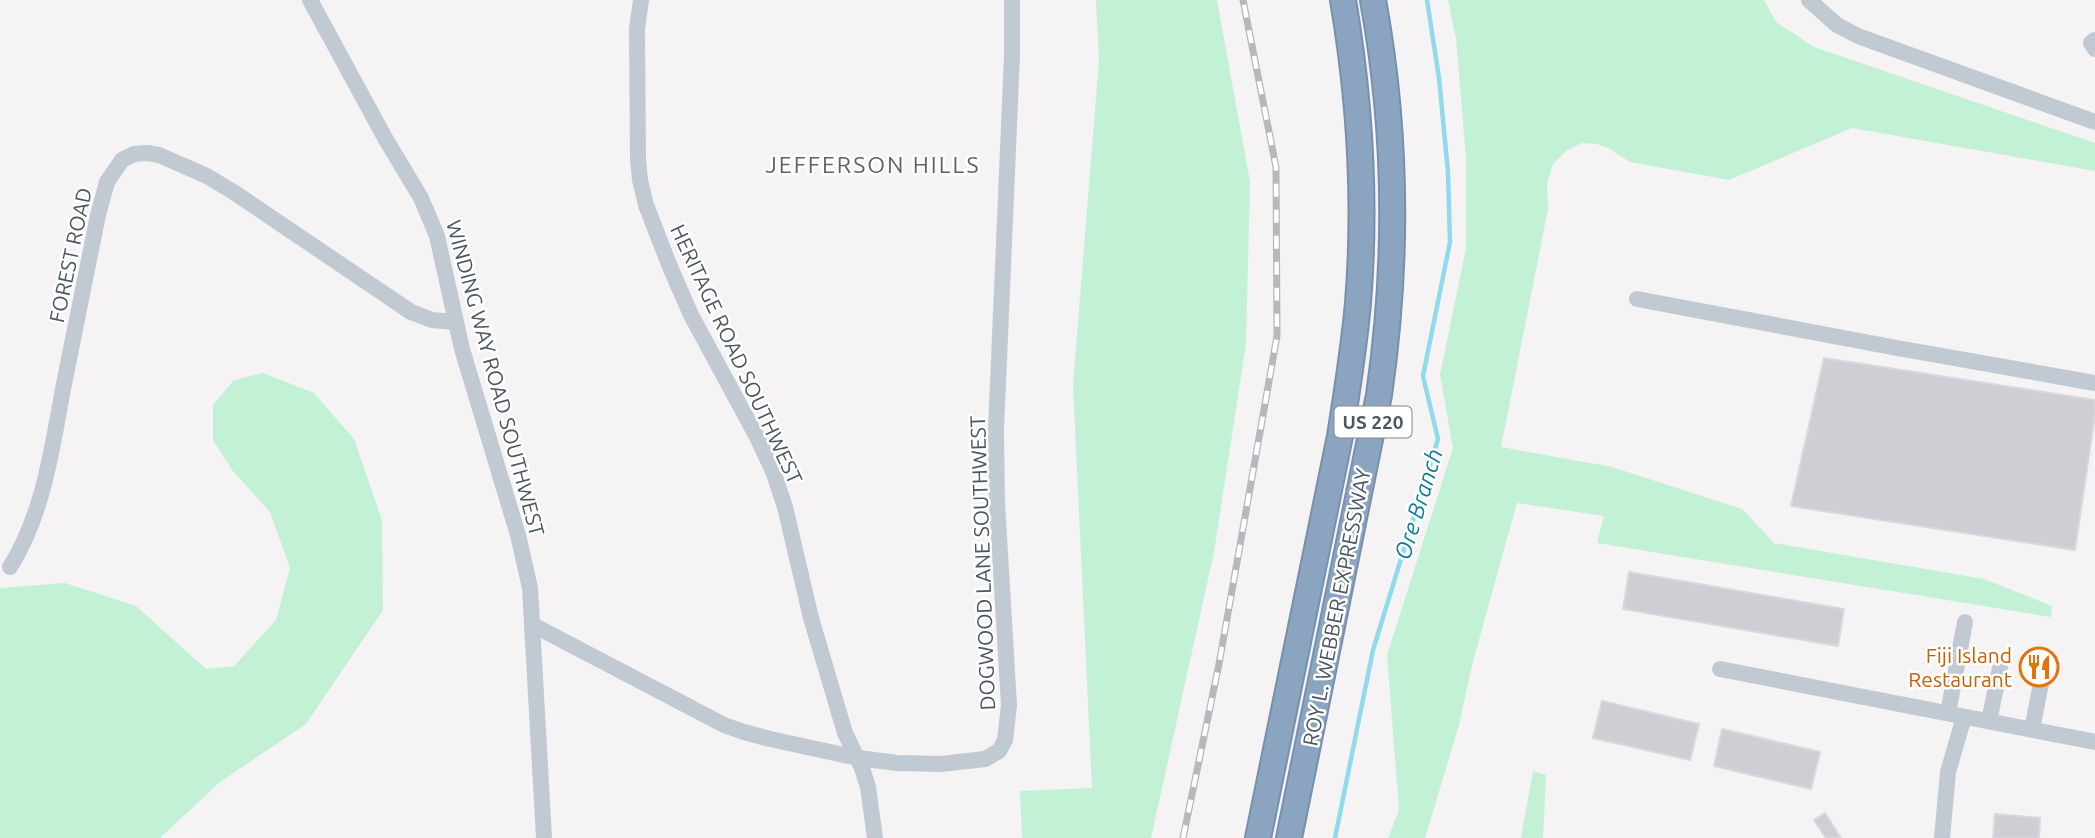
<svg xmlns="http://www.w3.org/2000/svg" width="2095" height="838" font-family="Ubuntu,sans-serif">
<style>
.green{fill:#c3f1d5}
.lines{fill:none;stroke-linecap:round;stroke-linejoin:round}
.stream{stroke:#90daee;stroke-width:4.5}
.building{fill:#cdcfd5;stroke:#d7d9de;stroke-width:2}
.highway-casing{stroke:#7690ad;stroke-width:28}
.minor{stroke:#c1cad2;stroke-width:16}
.highway{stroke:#8ba5c1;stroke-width:24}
.rail-casing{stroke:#b5b8bd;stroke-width:7}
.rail{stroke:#fff;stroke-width:4.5;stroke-dasharray:13;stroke-linecap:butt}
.labels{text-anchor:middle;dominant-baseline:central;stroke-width:5;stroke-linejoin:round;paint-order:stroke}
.shield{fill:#fff;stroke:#808990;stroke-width:2}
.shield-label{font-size:19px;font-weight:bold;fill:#4a5661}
.street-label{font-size:21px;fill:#4a5661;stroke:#fff}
.food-label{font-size:21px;fill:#c56008;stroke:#fff;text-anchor:end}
.neighbourhood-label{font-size:23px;letter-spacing:2px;fill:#5f6368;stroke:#fff}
.water-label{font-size:23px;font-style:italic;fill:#0c7c9b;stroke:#fff}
</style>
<rect width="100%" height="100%" fill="#f5f3f3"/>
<g class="green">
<path d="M1096 0H1217L1250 182 1246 344 1214 552 1151 838H1022L1020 791 1092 788 1073 385 1099 60Z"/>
<path d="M1448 0H1764L1776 22 1814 47 2095 143V171L1852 128 1729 180 1630 162 1610 149 1597 144 1582 143 1567 150 1553 164 1547 184 1548 209 1501 447 1612 467 1742 509 1774 543 1984 579 2052 606 2051 617 1597 543 1604 516 1517 503 1472 665 1459 725 1425 838H1388L1399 810 1387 655 1453 448 1440 375 1466 248V159L1456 39Z"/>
<path d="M263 373 314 393 354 439 382 520 383 610 306 724 220 782 160 838H0V588L65 583 136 606 206 669 234 666 276 620 290 568 270 512 232 470 213 440V405L234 380Z"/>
<path d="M1533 771 1546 775 1543 838H1521Z"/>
</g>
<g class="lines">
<path class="stream" d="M1335 838 1373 650 1438 439 1423 376 1450 242 1448 172 1439 78 1427 0"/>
</g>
<g class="building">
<path d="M1824 358 2095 400V415L2075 550 1791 506Z"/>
<path d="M1629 572 1844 609 1838 646 1623 609Z"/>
<path d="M1602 701 1699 724 1690 760 1593 738Z"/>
<path d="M1722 729 1820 752 1811 789 1714 766Z"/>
<path d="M1825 813 1841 838H1826L1814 820Z"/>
<path d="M1995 814 2040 818 2039 838H1993Z"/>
</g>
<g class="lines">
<defs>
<g id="highway">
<path d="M1258 838 1340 436C1347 392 1354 348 1358 303 1366 202 1360 100 1343 0"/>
<path d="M1289 838 1379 395C1398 263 1397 131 1373 0"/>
</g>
</defs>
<use href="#highway" class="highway-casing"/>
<g class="minor">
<path d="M310 0 385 138 421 198 437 236 462 349 518 535 530 588 544 838"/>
<path d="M641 0 637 29 638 159 640 180 646 205 670 267 691 315 757 437 773 471 785 507 811 618 845 733 862 768 868 787 875 838"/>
<path d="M1809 0 1837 25 1858 36 2095 122"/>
<path d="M2095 40 2091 43 2095 49"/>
<path d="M1637 299 1897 348 2095 383"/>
<path d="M10 567C43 515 52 449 63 389 75 331 86 273 98 215L107 182 122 160 134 154 147 153 159 155 207 176 235 193 411 312 432 320 455 322"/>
<path d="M533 625 724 725 744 732 770 739 858 758 897 763 941 764 985 759 999 751 1005 740 1009 705 997 503 996 430 1012 55V0"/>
<path d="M1720 669 2095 742"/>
<path d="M1948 713 1965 622"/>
<path d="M1989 721 2000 668"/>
<path d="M2032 730 2041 683"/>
<path d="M1942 838 1948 772 1964 717"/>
</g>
<use href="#highway" class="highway"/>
<defs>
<path id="rail" d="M1183 838 1219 664 1277 336 1276 167 1243 0"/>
</defs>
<use href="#rail" class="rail-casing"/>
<use href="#rail" class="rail"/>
</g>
<defs>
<symbol id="restaurant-ring" viewBox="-11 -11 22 22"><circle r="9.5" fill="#fff" stroke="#e8710a" stroke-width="1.5"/><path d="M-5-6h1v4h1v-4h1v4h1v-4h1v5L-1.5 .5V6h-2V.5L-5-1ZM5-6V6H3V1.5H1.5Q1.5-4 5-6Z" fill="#e8710a"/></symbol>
</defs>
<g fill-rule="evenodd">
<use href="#restaurant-ring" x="2017" y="645" width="44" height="44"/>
</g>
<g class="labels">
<rect class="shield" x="1334.5" y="406.5" width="77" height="31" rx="5"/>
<g class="shield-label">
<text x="1373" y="422">US 220</text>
</g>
<g class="street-label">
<text transform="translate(70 255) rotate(-78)">FOREST ROAD</text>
<text transform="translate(737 354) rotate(65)">HERITAGE ROAD SOUTHWEST</text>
<text transform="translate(496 378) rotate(75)">WINDING WAY ROAD SOUTHWEST</text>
<text transform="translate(982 563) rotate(-92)">DOGWOOD LANE SOUTHWEST</text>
<text transform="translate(1336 607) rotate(-79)">ROY L. WEBBER EXPRESSWAY</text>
</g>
<g class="food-label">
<text x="2012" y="655">Fiji Island<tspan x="2012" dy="24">Restaurant</tspan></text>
</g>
<g class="neighbourhood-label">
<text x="873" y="164">JEFFERSON HILLS</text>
</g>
<g class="water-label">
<text transform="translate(1418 504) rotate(-73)">Ore Branch</text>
</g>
</g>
</svg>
